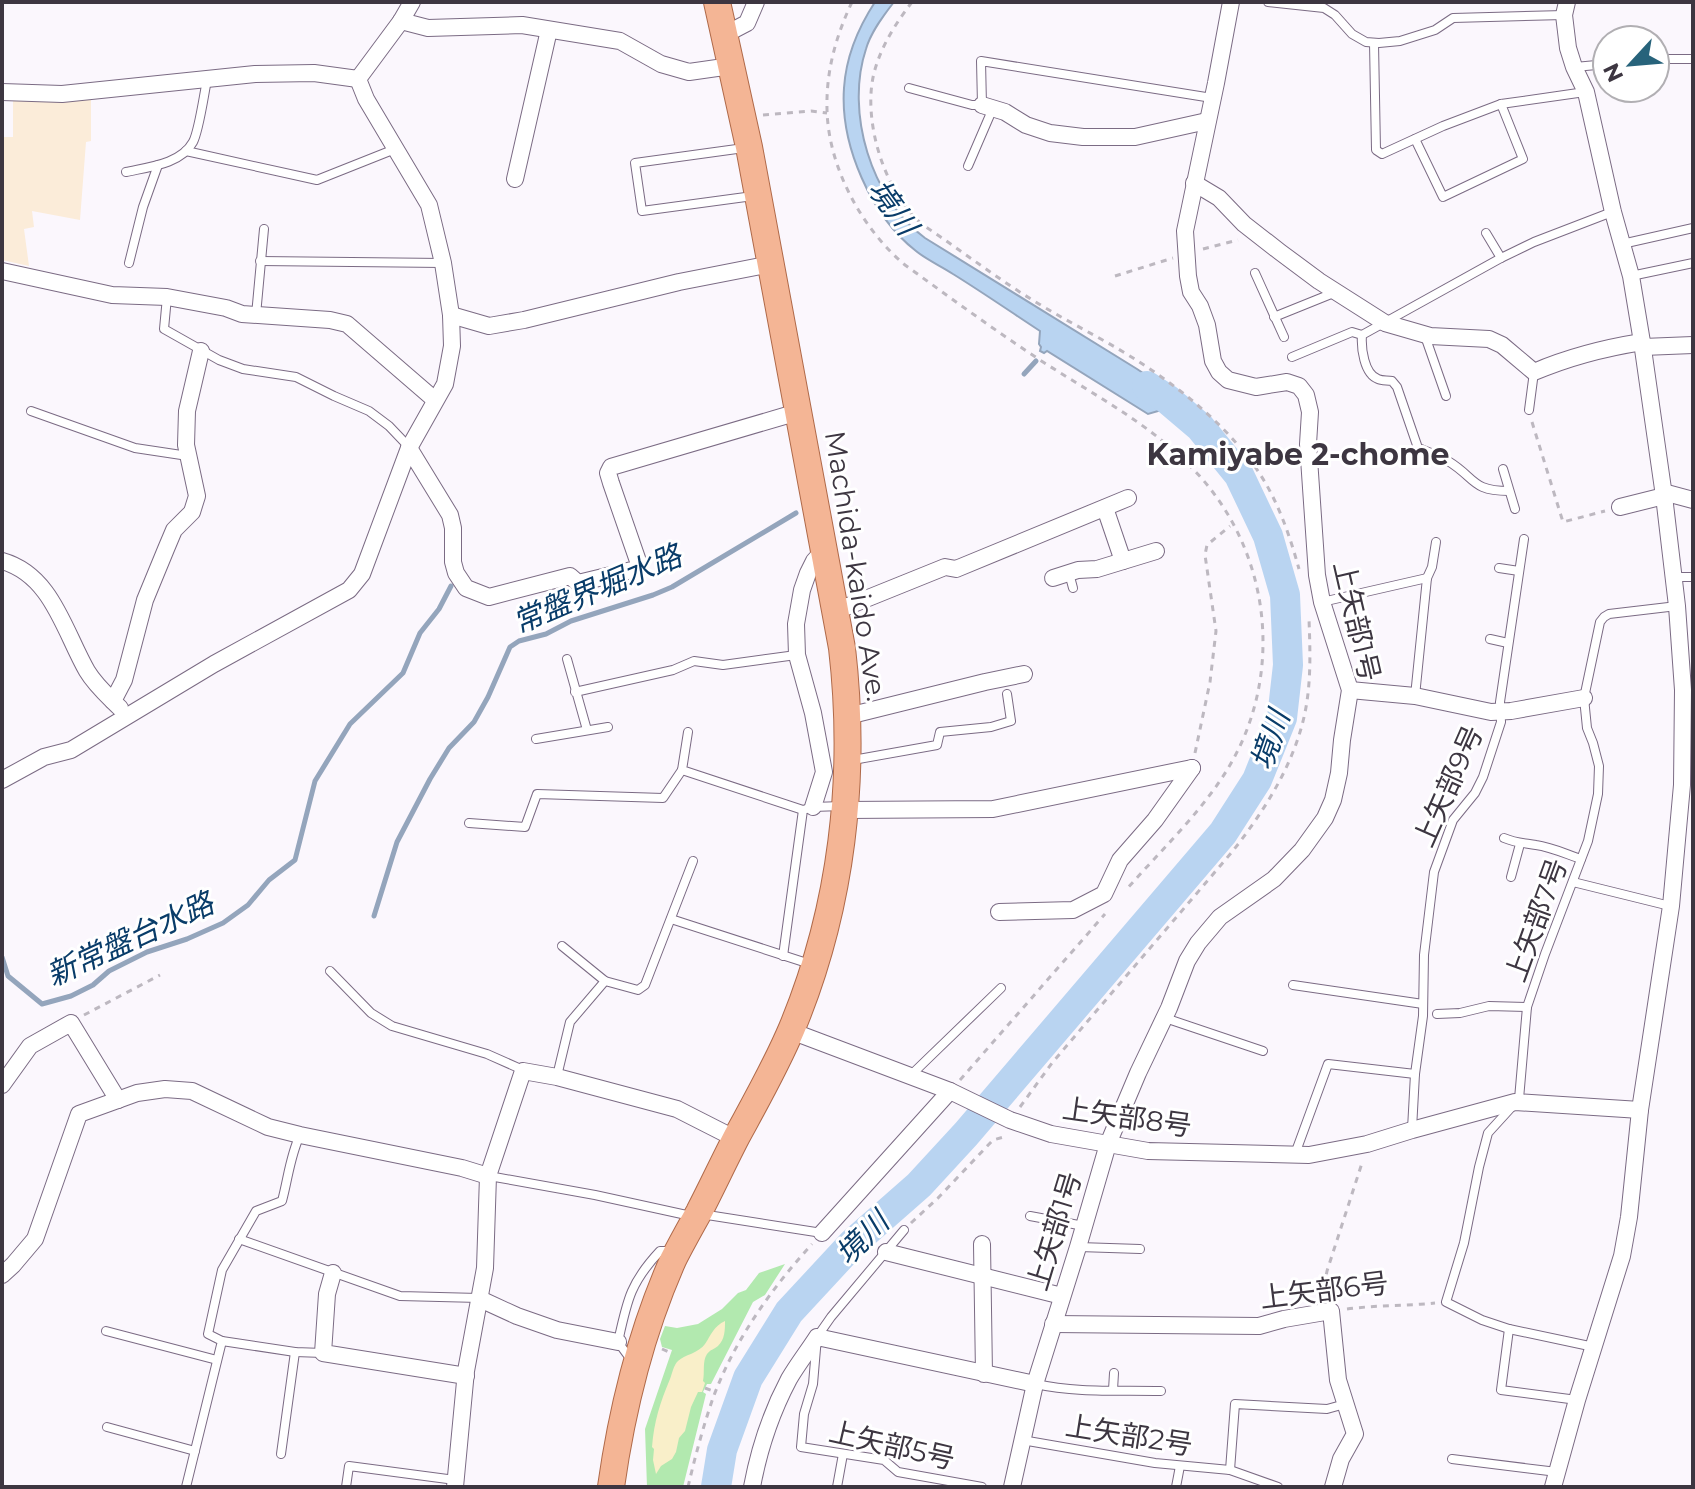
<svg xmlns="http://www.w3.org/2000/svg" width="1695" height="1489" font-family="Montserrat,'Noto Sans JP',sans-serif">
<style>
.education{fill:#fbecd9}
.green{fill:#b2e9af}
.sand{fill:#f9efc9}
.water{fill:#b9d4f1;stroke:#94a5bc;stroke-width:2}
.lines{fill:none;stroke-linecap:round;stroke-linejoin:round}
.stream{stroke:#94a5bc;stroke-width:5}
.river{stroke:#b9d4f1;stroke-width:30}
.lane-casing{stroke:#7b6b84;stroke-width:10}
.street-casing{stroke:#7b6b84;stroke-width:18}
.primary-casing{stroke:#af6949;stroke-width:28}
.path{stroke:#bdb8c0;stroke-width:3;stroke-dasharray:6 6;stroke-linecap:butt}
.lane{stroke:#fff;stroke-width:8}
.street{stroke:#fff;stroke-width:16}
.primary{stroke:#f4b595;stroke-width:26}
.labels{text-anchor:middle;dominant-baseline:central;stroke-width:6;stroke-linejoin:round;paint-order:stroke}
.street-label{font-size:28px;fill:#3d3641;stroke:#fff}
.water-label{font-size:30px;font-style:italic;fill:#093c69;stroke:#fff}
.neighbourhood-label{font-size:30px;font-weight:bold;fill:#3d3641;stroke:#fff}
</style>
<rect width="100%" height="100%" fill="#fbf7fd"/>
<path class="education" d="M91 97V141L86 142 80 220 32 211 34 227 24 229 29 266 2 260V137H13V100Z"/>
<path class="green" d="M785 1264 765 1295 753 1302 711 1384H707L703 1392 706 1394 683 1487H647L645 1429 672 1350 662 1347 660 1339 665 1326 677 1328 698 1324 722 1309 738 1293 746 1290 759 1273Z"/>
<path class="sand" d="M725 1321C725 1330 725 1339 718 1346 713 1350 711 1349 707 1354 702 1362 705 1372 703 1381L705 1383 702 1392H698L691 1407 685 1431 679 1438 676 1452 672 1459 661 1466 656 1474 653 1460 654 1449 652 1447C654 1421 660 1403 670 1379 672 1374 674 1364 678 1361 684 1355 699 1353 705 1344 711 1335 714 1326 725 1321Z"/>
<path class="water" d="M875 2H894C883 16 871 32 866 49 845 112 871 199 925 238L1137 369 1176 395 1194 412 1165 409 1148 414 1047 351 1044 353 1040 351 1041 347 1039 344 1040 331C1011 312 982 292 953 274 941 266 927 260 916 251 871 216 840 145 844 88 846 56 858 28 875 2Z"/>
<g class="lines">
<g class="stream">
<path d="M1024 374 1036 361"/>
<path d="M374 916 397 842 430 779 449 748 474 722 488 697 510 647 519 641 546 634 571 621 653 595 672 587 796 513"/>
<path d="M2 957 8 976 42 1004 71 996 93 985 109 971 147 952 187 939 223 923 248 905 269 880 295 860 315 781 350 724 403 673 420 633 439 609 451 586"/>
</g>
<path class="river" d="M716 1487 722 1450 748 1378 789 1312 853 1243 919 1185 966 1134 1223 833 1257 780 1282 718 1288 665 1285 595 1268 536 1239 475 1200 427 1167 399 1147 386"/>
<defs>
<g id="lane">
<path d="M1268 2 1324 8 1335 15 1352 34 1366 42 1379 43 1400 41 1435 30 1453 18 1564 15"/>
<path d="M1374 43 1376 150 1382 154 1443 126 1501 104 1585 92"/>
<path d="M1655 59H1693"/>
<path d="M1575 67 1607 64"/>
<path d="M909 88 972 105H982L981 61 1212 98"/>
<path d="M1415 139 1443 197 1523 159 1501 104"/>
<path d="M744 148 635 163 642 211 753 196"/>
<path d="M186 151 317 180 395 149"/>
<path d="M968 166 993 108"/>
<path d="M126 172C149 167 181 164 193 142 199 131 204 94 207 80"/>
<path d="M1486 233 1501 258"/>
<path d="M1622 244 1693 228"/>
<path d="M260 261 443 263"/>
<path d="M129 263 143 207 158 165"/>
<path d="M1255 273 1284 337"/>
<path d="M1631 276 1693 263"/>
<path d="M167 297 164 329 219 360 243 369 296 377 334 396 369 411 389 426 409 447"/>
<path d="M256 315 264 229"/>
<path d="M1274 317 1336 292"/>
<path d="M1425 336 1446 396"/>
<path d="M1292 357 1352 332 1362 335"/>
<path d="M1529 410 1534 372"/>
<path d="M31 411 135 448 188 456"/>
<path d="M1503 469 1515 509"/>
<path d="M1509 491C1471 491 1476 478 1448 461 1439 455 1428 452 1418 448L1397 387 1392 381C1387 380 1382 381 1378 379 1364 374 1361 348 1362 335L1501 258 1534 242 1612 212"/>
<path d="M1499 568 1519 571"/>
<path d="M1069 573 1073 588"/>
<path d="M1674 577H1693"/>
<path d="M1322 602 1427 578"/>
<path d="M1490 639 1508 643"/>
<path d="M567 659 587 730"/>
<path d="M575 692 673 670 694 661 723 665 796 655"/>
<path d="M1415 696 1427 578 1432 567 1436 542"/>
<path d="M688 732 682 770 803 810"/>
<path d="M536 739 608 727"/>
<path d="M853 760 937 745 940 732 991 727 1011 721 1007 694"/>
<path d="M469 823 525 827 537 794 663 798 682 770"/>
<path d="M1504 838C1516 843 1524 843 1536 845 1551 847 1566 854 1581 859"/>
<path d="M1511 877 1520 844"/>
<path d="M1573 882 1670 906"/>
<path d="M671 919 810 964"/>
<path d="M562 946 605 981 638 990 645 985 693 861"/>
<path d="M783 956 803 810 813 807 842 806"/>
<path d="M330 971 371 1013 392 1026 487 1054 523 1070"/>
<path d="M1293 985 1423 1004"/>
<path d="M1437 1014 1460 1013 1489 1006 1527 1007"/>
<path d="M1165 1018 1263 1051"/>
<path d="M911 1075 1001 988"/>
<path d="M557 1076 570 1022 605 981"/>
<path d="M1412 1129 1415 1074 1423 1016 1424 955 1434 872 1453 820 1475 793 1483 777 1501 722 1500 702 1524 539"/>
<path d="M1295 1154 1328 1064 1415 1074"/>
<path d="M489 1176 595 1195 691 1216"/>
<path d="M701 1214 822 1233"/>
<path d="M1030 1216 1084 1226"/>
<path d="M904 1230 831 1317 817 1337 813 1384 804 1414 801 1447 884 1460 898 1472 982 1487"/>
<path d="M239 1239 400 1296 479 1298"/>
<path d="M1079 1247 1140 1249"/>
<path d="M1509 1329 1501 1390 1577 1400"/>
<path d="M106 1331 217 1360"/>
<path d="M222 1341 295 1352 323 1353"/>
<path d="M1594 1347 1509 1329 1482 1320 1446 1302 1464 1243 1479 1167 1488 1133 1519 1099 1527 1007 1545 954 1588 841 1598 794 1599 766 1593 743 1587 728 1584 698 1600 622 1604 617 1609 614 1677 606"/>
<path d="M632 1361 618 1342C627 1301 630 1283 660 1251H672"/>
<path d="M1036 1384C1076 1393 1120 1390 1161 1391"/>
<path d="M1113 1390 1114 1373"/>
<path d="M107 1427 195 1451"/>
<path d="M1022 1440 1155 1463 1230 1470 1278 1487"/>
<path d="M281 1454 295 1352"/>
<path d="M1452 1459 1557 1472"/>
<path d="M1230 1470 1235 1404 1327 1409 1345 1404"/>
<path d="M186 1487 222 1341 208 1334 222 1270 256 1211 282 1201C288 1179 290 1156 300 1135"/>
<path d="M346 1487 349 1466 455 1480"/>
<path d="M837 1487 843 1454"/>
<path d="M1176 1487 1180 1466"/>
</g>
<g id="street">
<path d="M401 21 428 28 522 25 620 41 661 64 689 72 731 66"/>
<path d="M724 35 747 23 756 2"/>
<path d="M2 92 62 94 255 74 314 73 358 79"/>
<path d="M982 105 1005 112 1026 125 1050 133 1083 137H1135L1207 121"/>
<path d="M515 179 549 30"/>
<path d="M1194 183 1219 198 1244 224 1280 252 1319 281 1385 323 1430 336 1489 339 1502 345 1534 372C1569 357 1604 348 1642 342"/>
<path d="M2 271 112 295 167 297 226 308 242 314 330 320 347 324 435 400"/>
<path d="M451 315 489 326 524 320 679 282 771 264"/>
<path d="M1643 347 1693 345"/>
<path d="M409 448 450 515 453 528V562L456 573 466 588 489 597 570 576 578 583 636 569 639 564 611 483 608 473 611 467 798 412"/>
<path d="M1663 492 1693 500"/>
<path d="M1620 507 1664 496"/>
<path d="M1105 508 1123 561"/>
<path d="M2 561C52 575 64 631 87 671 96 686 108 696 120 708"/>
<path d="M1053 578 1078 570 1097 569 1156 551"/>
<path d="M836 611 945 567 956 569 1128 498"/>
<path d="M1350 690 1415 696 1491 712 1511 711 1584 698"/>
<path d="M113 701 124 680 145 600 166 549 174 530 192 512 197 496 186 445 187 411 201 351"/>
<path d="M848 716 985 682 1024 674"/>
<path d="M2 780 44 757 71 750 214 664 349 590 362 574 409 448 445 384 452 346 451 315 443 263 429 205 366 99 358 79 401 21 412 2"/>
<path d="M813 807 824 772 813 713 797 655 796 624 802 590 808 573 814 561 824 550"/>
<path d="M846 810 993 809 1192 768"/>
<path d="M999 912 1073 910 1104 894 1120 860 1155 820 1192 768"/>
<path d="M791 1031 950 1091 1010 1120 1051 1134 1148 1151 1309 1155 1367 1144 1412 1130 1515 1102 1640 1110"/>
<path d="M2 1085 30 1046 71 1023 118 1100"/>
<path d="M822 1233 950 1091"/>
<path d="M982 1244 984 1374"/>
<path d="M886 1252 1062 1296"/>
<path d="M333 1273 327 1294 323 1353 466 1376"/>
<path d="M2 1275 13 1265 35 1239 79 1114 137 1093 165 1089 192 1091 268 1127 300 1135 462 1168 488 1176"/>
<path d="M480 1299 517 1316 557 1330 618 1342"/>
<path d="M1053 1324 1259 1326 1284 1319 1331 1311 1338 1380 1355 1434 1341 1459 1333 1487"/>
<path d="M455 1487 466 1371 485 1268 488 1176 523 1071 557 1077 677 1109 736 1139"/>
<path d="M752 1487C759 1449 771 1413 789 1379 797 1365 808 1351 817 1337L1035 1384"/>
<path d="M1012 1487 1035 1384 1078 1247 1108 1144 1138 1073 1169 1008 1187 961 1198 943 1220 917 1274 879 1302 850 1325 818 1333 800 1339 773 1342 740 1350 690 1322 602 1317 575 1308 444 1310 412 1306 395 1299 386 1287 382 1256 387 1228 380 1219 372 1213 361 1207 325 1200 306 1191 292 1188 276 1185 231 1216 83 1231 2"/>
<path d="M1553 1487 1577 1400 1622 1256 1629 1217 1640 1110 1671 906 1682 785 1683 690 1677 606 1664 496 1642 342 1631 276 1613 212 1586 92 1574 67 1568 48 1564 15 1567 2"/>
</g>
<path id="primary" d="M611 1487C622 1409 641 1332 673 1260 681 1244 690 1228 699 1212 712 1187 724 1161 737 1136 756 1101 776 1066 792 1028 842 908 857 777 842 648L749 147 717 2"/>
</defs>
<use href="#lane" class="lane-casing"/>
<use href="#street" class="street-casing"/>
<use href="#primary" class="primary-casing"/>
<g class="path">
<path d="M852 2C836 36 826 71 827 109 828 167 862 229 905 265 948 296 990 327 1034 356 1088 392 1147 421 1192 468 1269 546 1286 669 1230 765 1203 811 1161 850 1126 890"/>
<path d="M912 2C896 23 881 46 874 73 862 121 885 194 923 225 962 251 999 280 1039 304 1062 318 1085 330 1108 343 1166 376 1232 425 1266 484 1281 510 1291 540 1299 569"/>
<path d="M763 115 811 111 827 113"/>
<path d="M1203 249 1238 240"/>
<path d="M1115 276 1173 258"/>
<path d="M1532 422 1563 522 1605 511"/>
<path d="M1195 753 1210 682 1216 631 1205 555 1207 545 1230 526"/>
<path d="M84 1015 160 975"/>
<path d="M960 1080 1105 914"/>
<path d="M1020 1107 1052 1063 1232 852C1266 809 1299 757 1307 701 1311 674 1310 646 1309 619"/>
<path d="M911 1223 938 1198 993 1140 1004 1137"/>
<path d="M1325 1298 1324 1287 1327 1271 1362 1163"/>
<path d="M1347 1309C1377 1305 1406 1306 1435 1303"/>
<path d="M662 1349 673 1354"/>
<path d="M705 1388 716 1392"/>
<path d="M688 1487C695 1457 703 1427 713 1398 734 1341 771 1289 812 1244"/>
</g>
<use href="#lane" class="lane"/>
<use href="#street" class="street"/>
<use href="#primary" class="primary"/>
</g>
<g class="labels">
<g class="street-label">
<text transform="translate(856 566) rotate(81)">Machida-kaido Ave.</text>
<text transform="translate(1357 621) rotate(77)">上矢部1号</text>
<text transform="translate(1448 786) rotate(-66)">上矢部9号</text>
<text transform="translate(1536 920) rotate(-70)">上矢部7号</text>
<text transform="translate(1127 1117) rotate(8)">上矢部8号</text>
<text transform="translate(1054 1231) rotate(-73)">上矢部1号</text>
<text transform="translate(1324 1290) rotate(-7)">上矢部6号</text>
<text transform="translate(1129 1435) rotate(9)">上矢部2号</text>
<text transform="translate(892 1445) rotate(13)">上矢部5号</text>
</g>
<g class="water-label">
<text transform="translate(893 207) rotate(54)">境川</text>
<text transform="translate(597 589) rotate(-23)">常盤界堀水路</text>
<text transform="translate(1270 740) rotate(-71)">境川</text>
<text transform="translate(130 939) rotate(-25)">新常盤台水路</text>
<text transform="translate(862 1238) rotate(-45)">境川</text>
</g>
<g class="neighbourhood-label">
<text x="1298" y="454">Kamiyabe 2-chome</text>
</g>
</g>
<rect width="1695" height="1489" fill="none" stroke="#3d3641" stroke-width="8"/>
<g transform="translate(1631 64) rotate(244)"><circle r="38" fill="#ffffff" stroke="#b1afb3" stroke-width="2"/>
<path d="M0-6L14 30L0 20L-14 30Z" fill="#27637b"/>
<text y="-12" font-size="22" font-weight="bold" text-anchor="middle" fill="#3d3641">N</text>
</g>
</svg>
